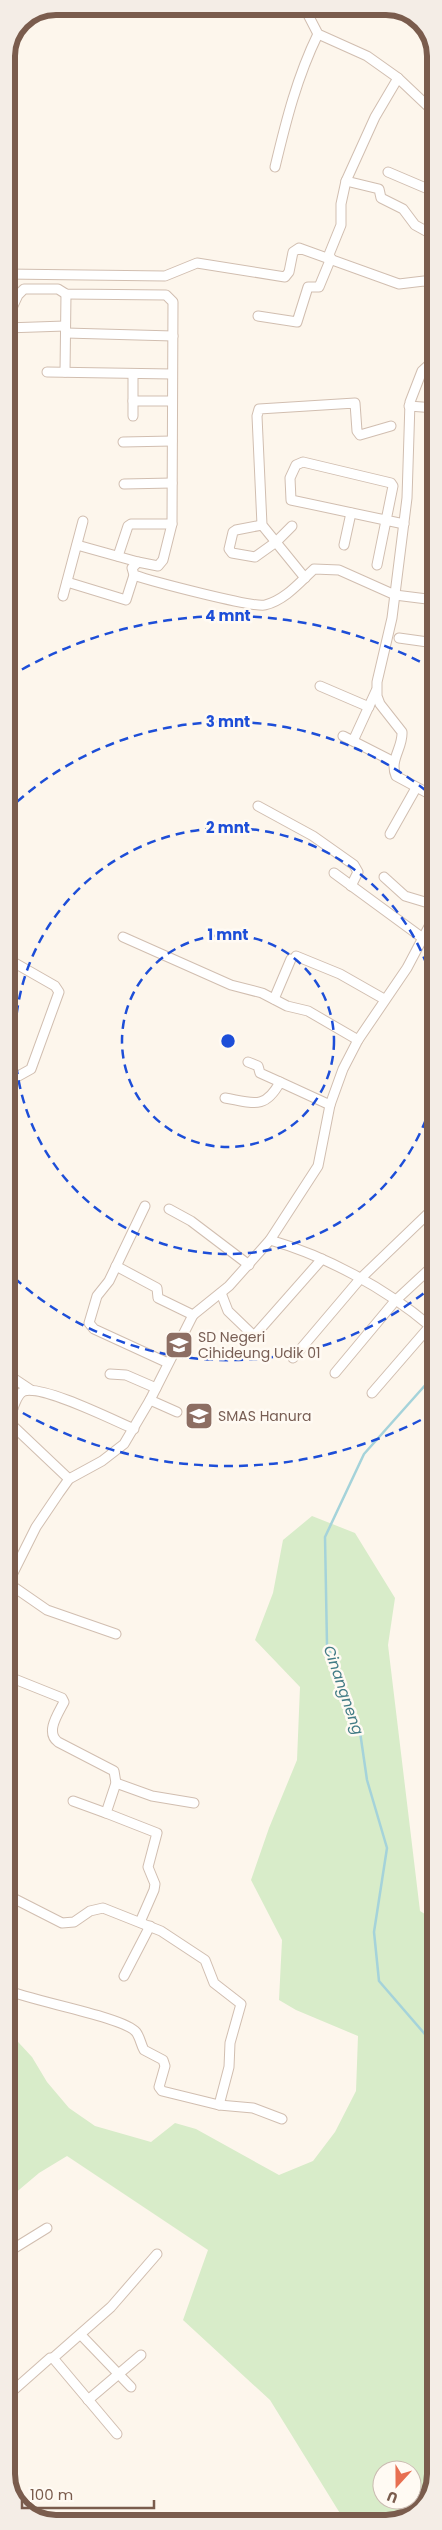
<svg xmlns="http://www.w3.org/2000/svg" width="442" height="2530" font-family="Poppins,sans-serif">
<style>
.green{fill:#d8ecc9;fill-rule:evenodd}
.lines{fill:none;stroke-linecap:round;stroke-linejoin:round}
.stream{stroke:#a5d3da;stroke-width:2.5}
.street-casing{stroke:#d1beb0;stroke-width:11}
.street{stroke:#fff;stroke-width:9}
.ring{fill:none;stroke:#1d4ed8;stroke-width:2.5;stroke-dasharray:9 6}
.labels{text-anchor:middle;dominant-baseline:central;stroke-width:5;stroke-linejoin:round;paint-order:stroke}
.education-label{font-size:14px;fill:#785e54;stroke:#fffaf3;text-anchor:start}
.water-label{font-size:15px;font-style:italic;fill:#437c86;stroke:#fffaf3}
.rim{fill:none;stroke:#7a5c4d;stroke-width:6}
.centre{fill:#1d4ed8;stroke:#fffaf3;stroke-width:2.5}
.ring-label{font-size:15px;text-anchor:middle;font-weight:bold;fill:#1d4ed8;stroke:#fffaf3;stroke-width:5;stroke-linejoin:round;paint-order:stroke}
</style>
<rect width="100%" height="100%" fill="#fdf6ec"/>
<path class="green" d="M312 1516 355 1533 395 1598 388 1645 420 1911 436 1921V2474L423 2507 393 2523H346L270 2400 183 2320 208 2250 67 2156 39 2173 7 2200V2030L32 2057 47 2082 69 2108 95 2126 151 2142 175 2123 196 2129 279 2175 313 2161 335 2132 356 2091 358 2036 296 2010 279 2000 282 1940 251 1880 269 1828 297 1760 300 1687 255 1640 273 1593 283 1540ZM382 2470H412V2500H382Z"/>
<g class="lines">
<path class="stream" d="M436 1373 364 1454 325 1537 327 1645 359 1725 367 1780 387 1848 374 1932 379 1981 436 2047"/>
<defs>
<g id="street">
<path d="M304 7 318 34 367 56 398 78 435 113"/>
<path d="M6 57 7 55"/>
<path d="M275 167C286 121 297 77 318 34"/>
<path d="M388 172 435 192"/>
<path d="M346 181 379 189 381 198 403 209 415 225 435 236"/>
<path d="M328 257 341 225V204L346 181 375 117 398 78"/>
<path d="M6 274 165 276 197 263 285 277 289 272 293 252 299 248 399 284 424 281 435 284"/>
<path d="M258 316 297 322 308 287H319L331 258"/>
<path d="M6 321 18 295 24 289H58L66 294 166 295 173 302 172 524 163 560 158 566 138 562 132 568 134 575C151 581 253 608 265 605 285 600 299 583 314 569L339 570 395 595 435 600"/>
<path d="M6 328 65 326"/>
<path d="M66 333 173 336"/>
<path d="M435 359 422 371 410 402 407 498 392 618 377 682V696L380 704 402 732C403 748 389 760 396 776L435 797"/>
<path d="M47 372 172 374"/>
<path d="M65 372 66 294"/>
<path d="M133 374V416"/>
<path d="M133 401H172"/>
<path d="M409 406 435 408"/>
<path d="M123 442 172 441"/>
<path d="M124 484 172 483"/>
<path d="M262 525 236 530 233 532 229 549 232 553 255 557 276 542 292 526"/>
<path d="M77 545 138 562"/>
<path d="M344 545 351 513"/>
<path d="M118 556 128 526 131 524H172"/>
<path d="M377 565 393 486 391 483 303 462 296 465 290 478 291 500 404 524"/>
<path d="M305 578 262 525 257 416 259 409 355 403 357 431 360 435 391 426"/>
<path d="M67 582 126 600 134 575"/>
<path d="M63 596 83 521"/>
<path d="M399 638 435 643"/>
<path d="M320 686 369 707"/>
<path d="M343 736 394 762"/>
<path d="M353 741 376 691"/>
<path d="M258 806 313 836 354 865 358 872 351 886"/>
<path d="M390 834 416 788"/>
<path d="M334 873 424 939"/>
<path d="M384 877 405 896 435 905"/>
<path d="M123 937 231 985 262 993 287 1006 308 1011 358 1040"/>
<path d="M296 956 340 974 384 999"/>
<path d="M6 958 55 986 59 992 31 1069 13 1079 6 1097"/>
<path d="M274 999 291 959"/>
<path d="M248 1062 258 1066 260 1073 280 1082"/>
<path d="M225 1098C253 1103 265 1110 280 1082L330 1105"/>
<path d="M145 1206 109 1281 97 1296 89 1323 94 1329 168 1363"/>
<path d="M169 1209 191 1221 249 1265"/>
<path d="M270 1240C326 1256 385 1288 430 1326L372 1393"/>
<path d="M116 1266 157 1288 158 1298 193 1315"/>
<path d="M221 1293 228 1311 254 1336 322 1259"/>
<path d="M293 1358 360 1279 436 1206"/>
<path d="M335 1373 395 1301 436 1263"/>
<path d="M7 1374 31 1390"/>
<path d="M110 1374 126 1375 156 1388"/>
<path d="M150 1400 177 1412"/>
<path d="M69 1479 12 1425C9 1417 12 1411 15 1403 17 1398 19 1393 24 1391 43 1385 113 1420 134 1429"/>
<path d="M8 1583 47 1610 116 1634"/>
<path d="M7 1585 36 1527 59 1493 69 1479 102 1461 124 1444 150 1400 193 1315 229 1286 270 1240 318 1166 330 1105 343 1069 358 1040 407 968 435 915"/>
<path d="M7 1676 62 1698 64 1702C58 1714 45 1732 58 1742L114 1771 116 1783 106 1813 157 1833 148 1867 155 1884 154 1890 140 1922"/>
<path d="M116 1783 152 1796 194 1803"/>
<path d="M73 1801 106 1813"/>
<path d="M7 1895 62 1923 74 1922 90 1911 103 1908 161 1931 205 1960 214 1983 241 2004 230 2043 229 2067 219 2105 162 2091 159 2087 165 2066 163 2060 144 2050C141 2045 140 2037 136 2032 124 2017 31 2001 7 1990"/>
<path d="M124 1976 150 1926"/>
<path d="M219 2105 253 2108 282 2119"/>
<path d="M7 2256 13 2249 47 2228"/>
<path d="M81 2335 131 2387"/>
<path d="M53 2358 111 2307 157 2254"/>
<path d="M7 2396 50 2358H53L117 2434"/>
<path d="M88 2400 141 2355"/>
</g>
</defs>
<use href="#street" class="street-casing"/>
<use href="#street" class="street"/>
</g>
<g class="ring">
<circle cx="228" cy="1041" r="106"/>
<path d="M435 1091A213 213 0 1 1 435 991"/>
<path d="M435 1284A319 319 0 0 1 8 1272M6 812A319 319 0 0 1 435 798"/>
<path d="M434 1413A425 425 0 0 1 9 1405M9 677A425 425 0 0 1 434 669"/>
</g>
<defs>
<symbol id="school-square" viewBox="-11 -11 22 22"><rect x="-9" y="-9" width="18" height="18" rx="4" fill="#8d6e63" stroke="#fffaf3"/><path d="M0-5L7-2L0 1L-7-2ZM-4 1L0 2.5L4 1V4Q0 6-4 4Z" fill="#fff"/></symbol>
</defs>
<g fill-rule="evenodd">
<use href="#school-square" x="163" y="1329" width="32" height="32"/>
<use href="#school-square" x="183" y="1400" width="32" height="32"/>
</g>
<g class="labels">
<g class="education-label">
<text x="198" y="1337">SD Negeri<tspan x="198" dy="16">Cihideung Udik 01</tspan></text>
<text x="218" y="1416">SMAS Hanura</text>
</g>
<g class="water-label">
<text transform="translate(344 1690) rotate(71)">Cinangneng</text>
</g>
</g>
<path d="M0 0H442V2530H0ZM56 15H386A41 41 0 0 1 427 56V2474A41 41 0 0 1 386 2515H56A41 41 0 0 1 15 2474V56A41 41 0 0 1 56 15Z" fill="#f4ede6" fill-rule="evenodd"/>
<path class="rim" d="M56 15H386A41 41 0 0 1 427 56V2474A41 41 0 0 1 386 2515H56A41 41 0 0 1 15 2474V56A41 41 0 0 1 56 15Z"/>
<circle cx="228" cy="1041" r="8" class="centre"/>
<g class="ring-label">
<text x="228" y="621">4 mnt</text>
<text x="228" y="727">3 mnt</text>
<text x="228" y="833">2 mnt</text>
<text x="228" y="940">1 mnt</text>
</g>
<g transform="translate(397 2485) rotate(201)"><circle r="24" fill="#fffaf3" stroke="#cabbb1"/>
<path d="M0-4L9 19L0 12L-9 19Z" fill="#e76f51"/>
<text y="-8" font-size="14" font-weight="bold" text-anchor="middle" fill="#7a5c4d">U</text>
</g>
<path d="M22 2500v8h132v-8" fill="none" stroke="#7a5c4d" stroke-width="2.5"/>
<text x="30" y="2500" font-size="15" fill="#7a5c4d" stroke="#fffaf3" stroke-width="4" paint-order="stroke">100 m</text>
</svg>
